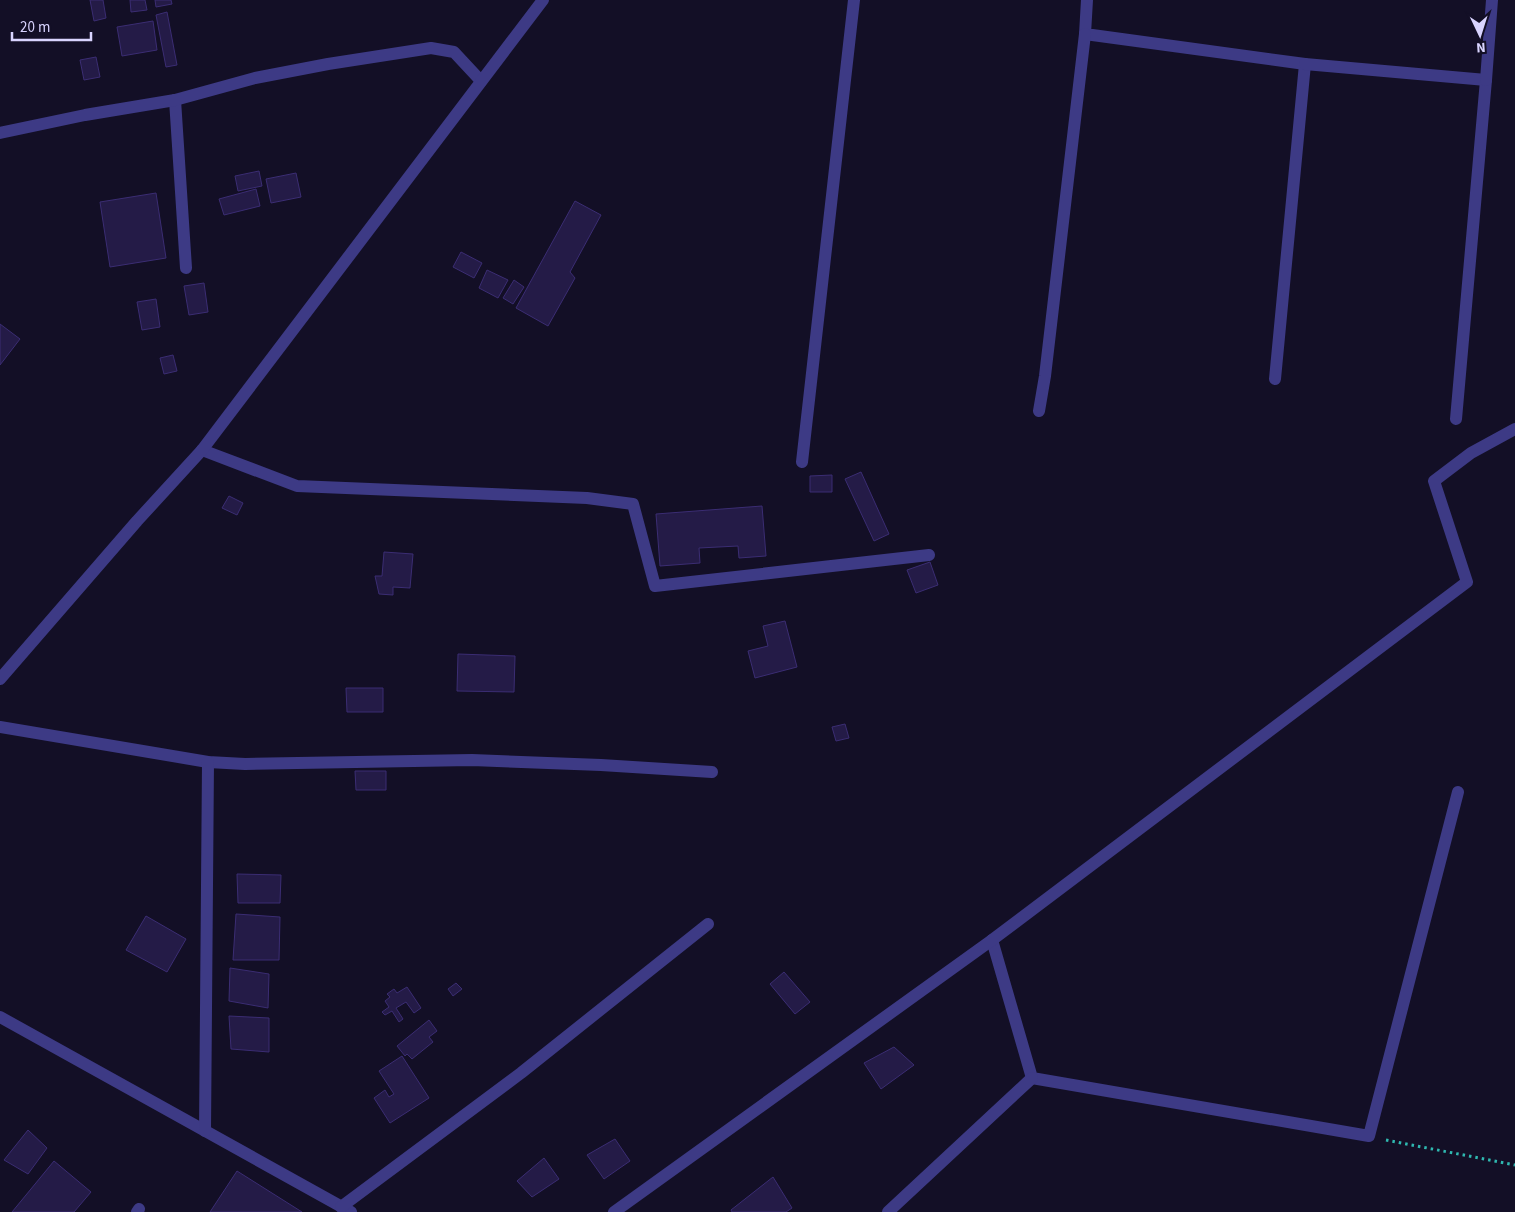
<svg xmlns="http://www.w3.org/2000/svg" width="1515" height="1212" font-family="'Source Sans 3',sans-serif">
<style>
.building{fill:#241b47;stroke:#3b2d73}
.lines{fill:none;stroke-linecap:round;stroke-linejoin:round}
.path{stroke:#2fb8b0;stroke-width:3;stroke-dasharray:2.5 4;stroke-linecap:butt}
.minor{stroke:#3d3a85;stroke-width:12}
</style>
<rect width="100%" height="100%" fill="#130f26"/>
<g class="building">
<path d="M90 0H103L106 18 94 21Z"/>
<path d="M130 0H145L147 10 131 12Z"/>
<path d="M155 0H171L172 4 156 7Z"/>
<path d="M167 12 177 65 166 67 156 15Z"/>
<path d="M153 21 157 50 122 56 117 27Z"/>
<path d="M96 57 100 77 84 80 80 60Z"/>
<path d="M259 171 262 186 238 191 235 176Z"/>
<path d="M296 173 301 197 271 203 266 179Z"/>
<path d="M256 189 260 206 224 215 219 199Z"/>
<path d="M156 193 166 258 110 267 100 202Z"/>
<path d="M575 201 601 215 570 272 575 278 548 326 516 308Z"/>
<path d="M461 252 482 263 474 278 453 267Z"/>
<path d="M487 270 508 280 498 298 479 288Z"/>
<path d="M514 280 524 287 513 304 503 298Z"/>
<path d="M204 283 208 312 189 315 184 286Z"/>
<path d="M156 299 160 327 142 330 137 302Z"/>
<path d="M0 324 20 339 0 365Z"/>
<path d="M173 355 177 371 164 374 160 358Z"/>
<path d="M861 472 889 534 874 541 845 479Z"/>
<path d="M832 475V492H810V476Z"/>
<path d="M229 496 243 503 237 515 222 508Z"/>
<path d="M762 506 766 556 739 558 738 546 699 548 700 563 660 566 656 514Z"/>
<path d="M384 552 413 554 410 588 393 587V595L379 594 375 576H382Z"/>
<path d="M930 562 938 585 916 593 907 570Z"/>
<path d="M785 621 797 667 755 678 748 651 768 646 763 626Z"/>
<path d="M458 654 515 656 514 692 457 691Z"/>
<path d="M346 688H383V712H347Z"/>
<path d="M845 724 849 738 836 741 832 727Z"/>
<path d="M355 771H386V790H356Z"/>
<path d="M237 874 281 875 280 903H238Z"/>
<path d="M236 914 280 917 279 960H233Z"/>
<path d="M146 916 186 939 167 972 126 950Z"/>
<path d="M230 968 269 974 268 1008 229 1001Z"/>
<path d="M784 972 810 1002 795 1014 770 984Z"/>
<path d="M456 983 462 989 453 996 448 989Z"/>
<path d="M407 987 421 1008 414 1013 406 1002 396 1008 403 1019 399 1022 392 1011 385 1015 382 1012 389 1007 385 1001 390 997 387 994 394 989 397 993Z"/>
<path d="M229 1016 269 1018V1052L231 1049Z"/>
<path d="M429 1020 437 1031 429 1037 433 1042 412 1059 407 1054 405 1056 397 1046Z"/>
<path d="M894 1047 914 1065 881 1089 864 1063Z"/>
<path d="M402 1056 429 1098 390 1123 374 1098 385 1090 389 1097 394 1094 379 1071Z"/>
<path d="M28 1130 47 1148 28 1174 4 1160Z"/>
<path d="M615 1139 630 1161 604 1179 587 1155Z"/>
<path d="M544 1158 559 1179 532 1197 517 1181Z"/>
<path d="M54 1161 91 1192 74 1212H12Z"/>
<path d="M237 1171 302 1212H210Z"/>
<path d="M773 1177 792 1208 786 1212H732L731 1210Z"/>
</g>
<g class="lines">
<path class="path" d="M1386 1140 1515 1165"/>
<g class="minor">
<path d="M1087 0 1085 34 1305 64 1275 379"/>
<path d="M1305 64 1486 80 1456 419"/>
<path d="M1486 80 1492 0"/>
<path d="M175 100 186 268"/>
<path d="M0 133 85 115 175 100 255 78 328 64 431 48 454 52 481 81"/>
<path d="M1039 411 1045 376 1085 34"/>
<path d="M202 450 297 486 587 498 633 504 655 586 929 555"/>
<path d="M802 462 854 0"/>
<path d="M0 679 137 521 202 450 543 0"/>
<path d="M0 727 208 762 245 764 472 760 601 765 712 772"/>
<path d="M992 940 1032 1078 1369 1136 1458 792"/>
<path d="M0 1017 351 1212"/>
<path d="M205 1131 208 762"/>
<path d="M341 1207 521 1073 708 924"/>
<path d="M137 1212 139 1209"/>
<path d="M614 1212 992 940 1467 582 1434 481 1471 453 1515 429"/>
<path d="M888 1212 1032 1078"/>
</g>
</g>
<g transform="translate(1480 35) rotate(176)" stroke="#130f26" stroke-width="4" paint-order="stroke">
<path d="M0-4L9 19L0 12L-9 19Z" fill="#d9d4ff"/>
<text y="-8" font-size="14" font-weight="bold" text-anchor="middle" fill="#d9d4ff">N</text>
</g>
<path d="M12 32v8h79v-8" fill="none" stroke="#d9d4ff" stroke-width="2.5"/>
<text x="20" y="32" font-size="15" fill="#d9d4ff" stroke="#130f26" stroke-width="4" paint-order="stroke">20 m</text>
</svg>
